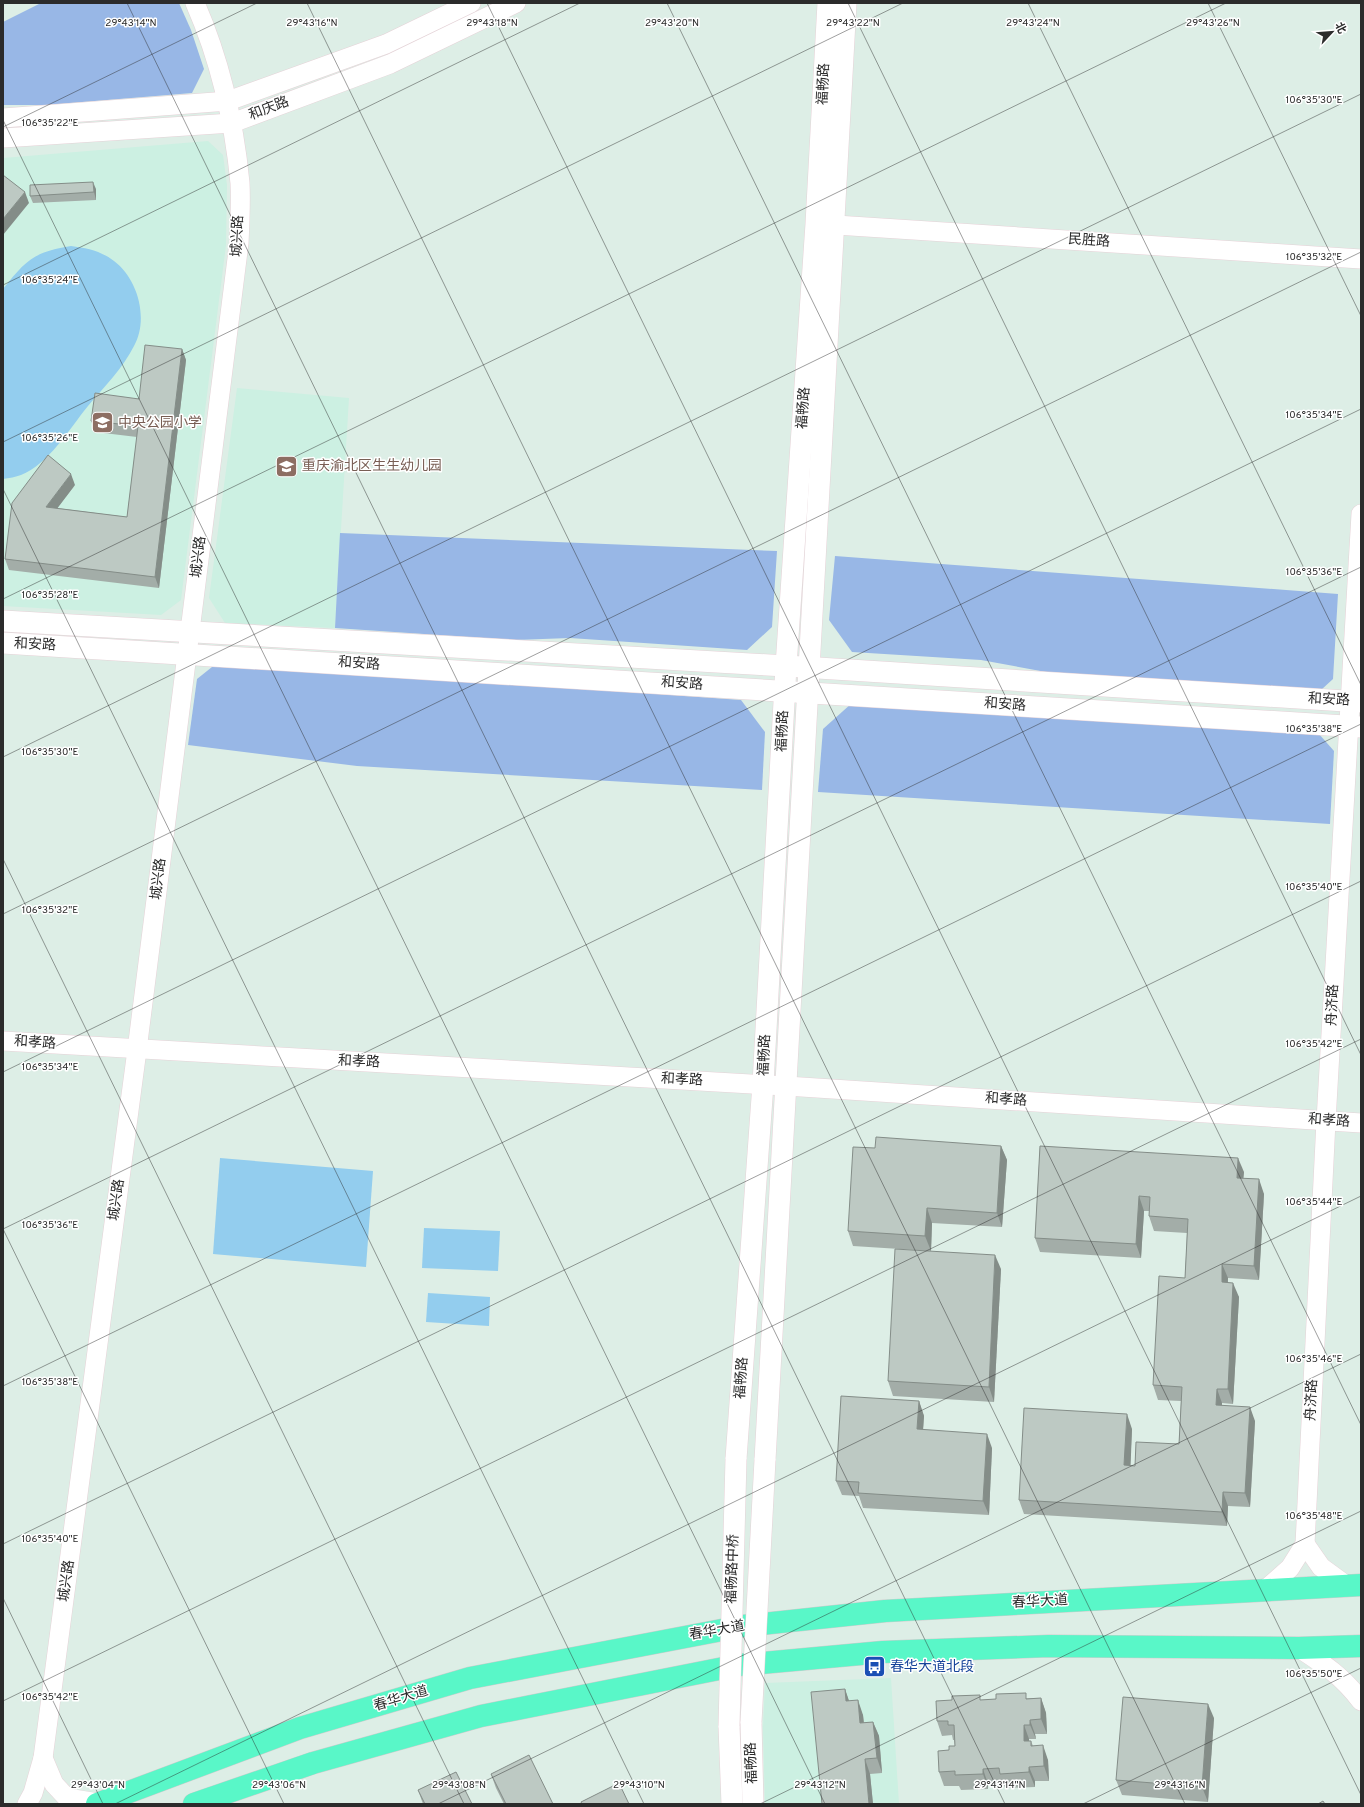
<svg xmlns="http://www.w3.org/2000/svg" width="1364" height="1807" font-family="Overpass,'Noto Sans SC',sans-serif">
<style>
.education{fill:#ccf0e2}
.green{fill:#98b7e6}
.pitch{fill:#93cdee}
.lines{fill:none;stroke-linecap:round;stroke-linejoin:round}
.tertiary-casing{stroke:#e5d2d7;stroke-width:20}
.secondary-casing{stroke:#e5d2d7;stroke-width:22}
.primary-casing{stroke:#ccc;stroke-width:23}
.tertiary{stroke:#fff;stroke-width:19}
.secondary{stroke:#fff;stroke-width:21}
.primary{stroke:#59f7c8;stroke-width:22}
.secondary-bridge-casing{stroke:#e5d2d7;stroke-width:22;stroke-linecap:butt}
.secondary-bridge{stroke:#fff;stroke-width:21}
.wall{fill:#a3ada8}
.shaded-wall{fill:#848d88}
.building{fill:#bdc9c3;stroke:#848d88}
.ticks{fill:none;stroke:#2b2b2b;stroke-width:1;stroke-opacity:0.45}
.labels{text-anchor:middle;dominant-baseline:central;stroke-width:3;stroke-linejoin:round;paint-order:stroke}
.street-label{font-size:14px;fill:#2b2b2b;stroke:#fff}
.education-label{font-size:14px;fill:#785e54;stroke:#fff;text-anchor:start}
.transit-label{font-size:14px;fill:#164399;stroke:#fff;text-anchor:start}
.ticks-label{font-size:10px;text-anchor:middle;fill:#2b2b2b;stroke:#fff;stroke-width:3;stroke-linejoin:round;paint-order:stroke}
</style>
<rect width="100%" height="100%" fill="#ddeee6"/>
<g class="education">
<path d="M208 141 223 155 227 185 226 245 181 600 161 615 3 606V158Z"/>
<path d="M237 388 349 398 335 628 225 623 209 598Z"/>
<path d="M891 1678 899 1804H765L763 1728 765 1683Z"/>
</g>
<g class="green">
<path d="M41 3H179L191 30 204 69 192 93 46 105H3V22Z"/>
<path d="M340 533 777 551 772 627 747 650 570 638 515 640 335 628Z"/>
<path d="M835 556 1338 594 1333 679 1321 690 1046 672 981 660 852 652 829 620Z"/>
<path d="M217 663 741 700 765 732 762 790 357 766 188 745 197 679Z"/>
<path d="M852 703 1319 734 1334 751 1330 824 818 792 823 729Z"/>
</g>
<g class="pitch">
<path d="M71 246C87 248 101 251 114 261 138 279 149 319 134 346 123 368 104 387 88 406 70 428 48 465 21 475 16 477 9 478 3 479V289C26 260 34 252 71 246Z"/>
<path d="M220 1158 373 1171 366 1267 213 1254Z"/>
<path d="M424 1228 500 1231 498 1271 422 1268Z"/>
<path d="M428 1293 490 1297 489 1326 426 1322Z"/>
</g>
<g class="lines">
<defs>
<g id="tertiary">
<path d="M3 118 228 101 386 44 471 3"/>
<path d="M3 138 232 123 390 64 516 3"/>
<path d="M820 224 1361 259"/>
<path d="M3 1041 786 1086 1361 1123"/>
<path d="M1305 1544 1321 1567 1347 1586"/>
<path d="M1265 1590 1290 1568 1305 1544 1326 1121 1361 514"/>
<path d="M1299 1648C1325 1665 1342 1676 1361 1701"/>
<path d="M43 1758 54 1784 67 1798 98 1803"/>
<path d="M27 1804 33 1793 43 1758 137 1050 239 243C240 223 241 203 240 183 234 121 220 60 195 3"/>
</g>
<g id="secondary">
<path d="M3 621 786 666 1361 702"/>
<path d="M3 643 1361 727"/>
<path d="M736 1459 763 1084 786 666 816 224 828 3"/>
<path d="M765 1460 846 3"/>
<path d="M751 1722 753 1804"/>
<path d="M729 1726 732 1804"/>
</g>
<g id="primary">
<path d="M97 1804 300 1728 470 1678 743 1626 885 1611 1361 1585"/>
<path d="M194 1804 313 1763 481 1716 739 1665 883 1652 1049 1646 1299 1648 1361 1646"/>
</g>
</defs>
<use href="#tertiary" class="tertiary-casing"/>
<use href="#secondary" class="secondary-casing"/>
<use href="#primary" class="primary-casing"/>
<use href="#tertiary" class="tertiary"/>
<use href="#secondary" class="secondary"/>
<use href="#primary" class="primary"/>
<defs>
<g id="secondary-bridge">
<path d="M751 1722 765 1460"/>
<path d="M729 1726 736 1459"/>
</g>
</defs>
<use href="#secondary-bridge" class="secondary-bridge-casing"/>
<use href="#secondary-bridge" class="secondary-bridge"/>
</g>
<g class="wall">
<path d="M96 189V200L33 203 30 196Z"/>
<path d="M182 349 186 360 159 588 9 570 5 559 75 485 57 508 127 517 137 437 95 432 91 421 139 399Z"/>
<path d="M1001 1146 1007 1160 1002 1227 932 1223 931 1251 853 1246 848 1231 875 1148Z"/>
<path d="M1040 1146 1244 1172 1243 1179 1264 1194 1259 1280 1228 1278V1282L1239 1297 1233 1404 1222 1403V1405L1255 1421 1250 1507 1228 1506 1227 1526 1024 1514 1019 1500 1132 1429 1130 1465 1135 1466 1179 1444 1181 1401 1158 1400 1153 1385 1185 1278 1187 1233 1154 1231 1149 1216V1211H1144L1141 1258 1040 1252 1035 1238Z"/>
<path d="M1001 1269 994 1402 893 1396 888 1381Z"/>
<path d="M919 1401 924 1416 923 1430 992 1448 989 1515 863 1508 859 1496 842 1495 836 1481Z"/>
<path d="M845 1689 849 1701 863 1715 864 1723 873 1722 879 1736 882 1773 870 1774 873 1804H822Z"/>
<path d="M1041 1698 1046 1713 1047 1734H1035L1036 1739H1029V1741H1031L1033 1746 1048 1760 1049 1781H1035V1787L1005 1788 1003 1783 988 1784V1789L961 1790 959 1786H944L939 1772 949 1750 955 1746 954 1740H953L952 1735 942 1736 937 1721 952 1700H982Z"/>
<path d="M1214 1718 1208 1802 1122 1795 1116 1780Z"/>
<path d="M491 1774 553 1804H504L496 1788Z"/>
<path d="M418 1790 472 1804H423Z"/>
</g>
<g class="shaded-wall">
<path d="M93 182 96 189V200L94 192Z"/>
<path d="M25 192 29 203 3 235V219Z"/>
<path d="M182 349 186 360 159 588 155 577Z"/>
<path d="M71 474 75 485 50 518 46 507Z"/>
<path d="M1001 1146 1007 1160 1002 1227 997 1213Z"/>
<path d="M1238 1158 1244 1172 1242 1193 1237 1178Z"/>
<path d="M1259 1179 1264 1194 1259 1280 1254 1266Z"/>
<path d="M1139 1196 1144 1211 1141 1258 1136 1244Z"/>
<path d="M927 1208 932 1223 931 1251 925 1236Z"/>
<path d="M995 1255 1001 1269 994 1402 989 1387Z"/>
<path d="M1222 1264 1228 1278 1227 1296 1222 1282Z"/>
<path d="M1233 1283 1239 1297 1233 1404 1228 1389Z"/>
<path d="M1217 1389 1222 1403 1221 1419 1216 1405Z"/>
<path d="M919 1401 924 1416 922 1444 917 1429Z"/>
<path d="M1250 1407 1255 1421 1250 1507 1245 1493Z"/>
<path d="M1127 1414 1132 1429 1130 1480 1124 1465Z"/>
<path d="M987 1434 992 1448 989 1515 983 1501Z"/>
<path d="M1223 1492 1228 1506 1227 1526 1222 1512Z"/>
<path d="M845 1689 850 1704 846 1701Z"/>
<path d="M1041 1698 1046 1713 1047 1734 1041 1719Z"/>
<path d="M858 1700 863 1715 865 1737 860 1723Z"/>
<path d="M1208 1704 1214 1718 1208 1802 1202 1787Z"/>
<path d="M1030 1720 1035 1734 1036 1739 1030 1725Z"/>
<path d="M873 1722 879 1736 882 1773 877 1758Z"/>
<path d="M1024 1725 1029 1739 1030 1755 1024 1741Z"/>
<path d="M1043 1745 1048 1760 1049 1781 1044 1766Z"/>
<path d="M865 1759 870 1774 873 1804H869Z"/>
<path d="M1029 1767 1035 1781V1787L1029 1772Z"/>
<path d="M983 1769 988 1784V1789L983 1774Z"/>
</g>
<g class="building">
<path d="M3 175 25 192 3 219Z"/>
<path d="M93 182 94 192 30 196V185Z"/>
<path d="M145 345 182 349 155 577 5 559 12 503 48 455 71 474 46 507 127 517 138 426 91 421 95 393 139 399Z"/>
<path d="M876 1137 1001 1146 997 1213 927 1208 925 1236 848 1231 853 1147 875 1148Z"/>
<path d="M1040 1146 1238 1158 1237 1178 1259 1179 1254 1266 1222 1264V1282L1233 1283 1228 1389H1217L1216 1405 1250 1407 1245 1493 1223 1492 1222 1512 1019 1500 1024 1408 1127 1414 1124 1465 1135 1466 1136 1442 1179 1444 1182 1387 1153 1385 1159 1276 1185 1278 1188 1219 1149 1216 1150 1197 1139 1196 1136 1244 1035 1238Z"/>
<path d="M895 1249 995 1255 989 1387 888 1381Z"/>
<path d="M841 1396 919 1401 917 1429 987 1434 983 1501 858 1493 859 1482 836 1481Z"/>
<path d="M845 1689 846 1701 858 1700 860 1723 873 1722 877 1758 865 1759 869 1804H822L811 1692Z"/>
<path d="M1026 1693V1699L1041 1698V1719L1030 1720V1725H1024V1741H1031V1746L1043 1745 1044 1766 1029 1767V1772L1000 1774 999 1768 983 1769V1774L955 1775V1771L939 1772 938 1751 949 1750V1746H955L954 1725H948V1721H937L936 1701 952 1700V1696L980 1695V1700L996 1699V1694Z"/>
<path d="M1123 1697 1208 1704 1202 1787 1116 1780Z"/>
<path d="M529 1755 553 1804H506L491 1774Z"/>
<path d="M456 1772 472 1804H425L418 1790Z"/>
<path d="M619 1783 629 1804H582L581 1802Z"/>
<path d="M1323 1801 1325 1804H1318Z"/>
</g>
<path class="ticks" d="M127 3 1005 1804M307 3 1185 1804M487 3 1361 1795M667 3 1361 1425M848 3 1361 1055M1028 3 1361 685M1208 3 1361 316M3 120 825 1804M3 127 257 3M3 285 580 3M3 442 903 3M3 489 644 1804M3 599 1226 3M3 757 1361 94M3 859 464 1804M3 914 1361 252M3 1072 1361 409M3 1229 1361 567M3 1229 284 1804M3 1386 1361 724M3 1544 1361 881M3 1598 103 1804M3 1701 1361 1039M115 1804 1361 1196M438 1804 1361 1354M760 1804 1361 1511M1083 1804 1361 1668"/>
<defs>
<symbol id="school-square" viewBox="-11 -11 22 22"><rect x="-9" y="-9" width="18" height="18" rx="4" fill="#8d6e63" stroke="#fff"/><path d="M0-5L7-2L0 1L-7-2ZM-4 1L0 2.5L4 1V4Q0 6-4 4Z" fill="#fff"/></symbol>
<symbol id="bus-square" viewBox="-11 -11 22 22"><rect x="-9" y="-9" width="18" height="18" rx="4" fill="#1a4fb4" stroke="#fff"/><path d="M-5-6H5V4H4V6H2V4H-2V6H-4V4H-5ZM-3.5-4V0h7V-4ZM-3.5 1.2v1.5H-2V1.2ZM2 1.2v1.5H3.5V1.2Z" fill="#fff"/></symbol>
</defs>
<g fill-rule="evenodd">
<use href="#school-square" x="90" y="410" width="25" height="25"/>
<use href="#school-square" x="274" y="454" width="25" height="25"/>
<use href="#bus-square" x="862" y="1654" width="25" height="25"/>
</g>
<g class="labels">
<g class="street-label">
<text transform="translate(824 84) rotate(-87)">福畅路</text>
<text transform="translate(269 109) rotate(-21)">和庆路</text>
<text transform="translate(238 236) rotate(-87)">城兴路</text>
<text transform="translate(1089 241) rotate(4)">民胜路</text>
<text transform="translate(804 408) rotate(-86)">福畅路</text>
<text transform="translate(199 557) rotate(-83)">城兴路</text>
<text transform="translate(35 645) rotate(3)">和安路</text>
<text transform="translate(359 664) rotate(4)">和安路</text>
<text transform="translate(682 684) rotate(4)">和安路</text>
<text transform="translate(1329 700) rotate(3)">和安路</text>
<text transform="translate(1005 705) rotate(4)">和安路</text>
<text transform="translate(783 731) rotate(-87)">福畅路</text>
<text transform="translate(159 879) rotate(-83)">城兴路</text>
<text transform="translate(1333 1005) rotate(-87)">舟济路</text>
<text transform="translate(35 1043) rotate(4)">和孝路</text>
<text transform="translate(765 1055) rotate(-87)">福畅路</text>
<text transform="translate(359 1062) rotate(3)">和孝路</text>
<text transform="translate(682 1080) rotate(3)">和孝路</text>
<text transform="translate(1006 1100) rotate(4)">和孝路</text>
<text transform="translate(1329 1121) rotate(4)">和孝路</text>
<text transform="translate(117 1200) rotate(-82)">城兴路</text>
<text transform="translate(742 1378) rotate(-86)">福畅路</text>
<text transform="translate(1312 1400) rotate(-87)">舟济路</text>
<text transform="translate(733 1569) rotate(-88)">福畅路中桥</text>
<text transform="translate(67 1581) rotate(-82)">城兴路</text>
<text transform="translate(1040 1602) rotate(-3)">春华大道</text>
<text transform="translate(717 1631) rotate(-10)">春华大道</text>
<text transform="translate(401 1699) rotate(-17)">春华大道</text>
<text transform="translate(752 1763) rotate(-92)">福畅路</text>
</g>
<g class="education-label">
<text x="118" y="423">中央公园小学</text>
<text x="302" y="466">重庆渝北区生生幼儿园</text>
</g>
<g class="transit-label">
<text x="890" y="1667">春华大道北段</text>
</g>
</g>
<g class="ticks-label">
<text x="131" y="26">29°43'14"N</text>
<text x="312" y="26">29°43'16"N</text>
<text x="492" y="26">29°43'18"N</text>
<text x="672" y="26">29°43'20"N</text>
<text x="853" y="26">29°43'22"N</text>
<text x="1033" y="26">29°43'24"N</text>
<text x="1213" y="26">29°43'26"N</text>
<text x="1314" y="103">106°35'30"E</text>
<text x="50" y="126">106°35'22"E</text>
<text x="1314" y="260">106°35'32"E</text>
<text x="50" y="283">106°35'24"E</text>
<text x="1314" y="418">106°35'34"E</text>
<text x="50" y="441">106°35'26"E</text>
<text x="1314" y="575">106°35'36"E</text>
<text x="50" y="598">106°35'28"E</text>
<text x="1314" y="732">106°35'38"E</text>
<text x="50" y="755">106°35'30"E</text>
<text x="1314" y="890">106°35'40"E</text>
<text x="50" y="913">106°35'32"E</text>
<text x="1314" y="1047">106°35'42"E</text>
<text x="50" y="1070">106°35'34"E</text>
<text x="1314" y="1205">106°35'44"E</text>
<text x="50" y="1228">106°35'36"E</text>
<text x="1314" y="1362">106°35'46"E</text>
<text x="50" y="1385">106°35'38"E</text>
<text x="1314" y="1519">106°35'48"E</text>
<text x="50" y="1542">106°35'40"E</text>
<text x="1314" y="1677">106°35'50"E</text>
<text x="50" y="1700">106°35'42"E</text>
<text x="98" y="1788">29°43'04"N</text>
<text x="279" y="1788">29°43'06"N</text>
<text x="459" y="1788">29°43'08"N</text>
<text x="639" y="1788">29°43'10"N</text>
<text x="820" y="1788">29°43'12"N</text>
<text x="1000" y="1788">29°43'14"N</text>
<text x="1180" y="1788">29°43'16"N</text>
</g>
<rect width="1364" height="1807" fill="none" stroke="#2b2b2b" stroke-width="8"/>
<g transform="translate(1332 32) rotate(64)" stroke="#ffffff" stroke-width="3" paint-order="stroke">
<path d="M0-3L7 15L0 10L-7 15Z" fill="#2b2b2b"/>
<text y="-6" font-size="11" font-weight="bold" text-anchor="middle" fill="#2b2b2b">北</text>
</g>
</svg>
